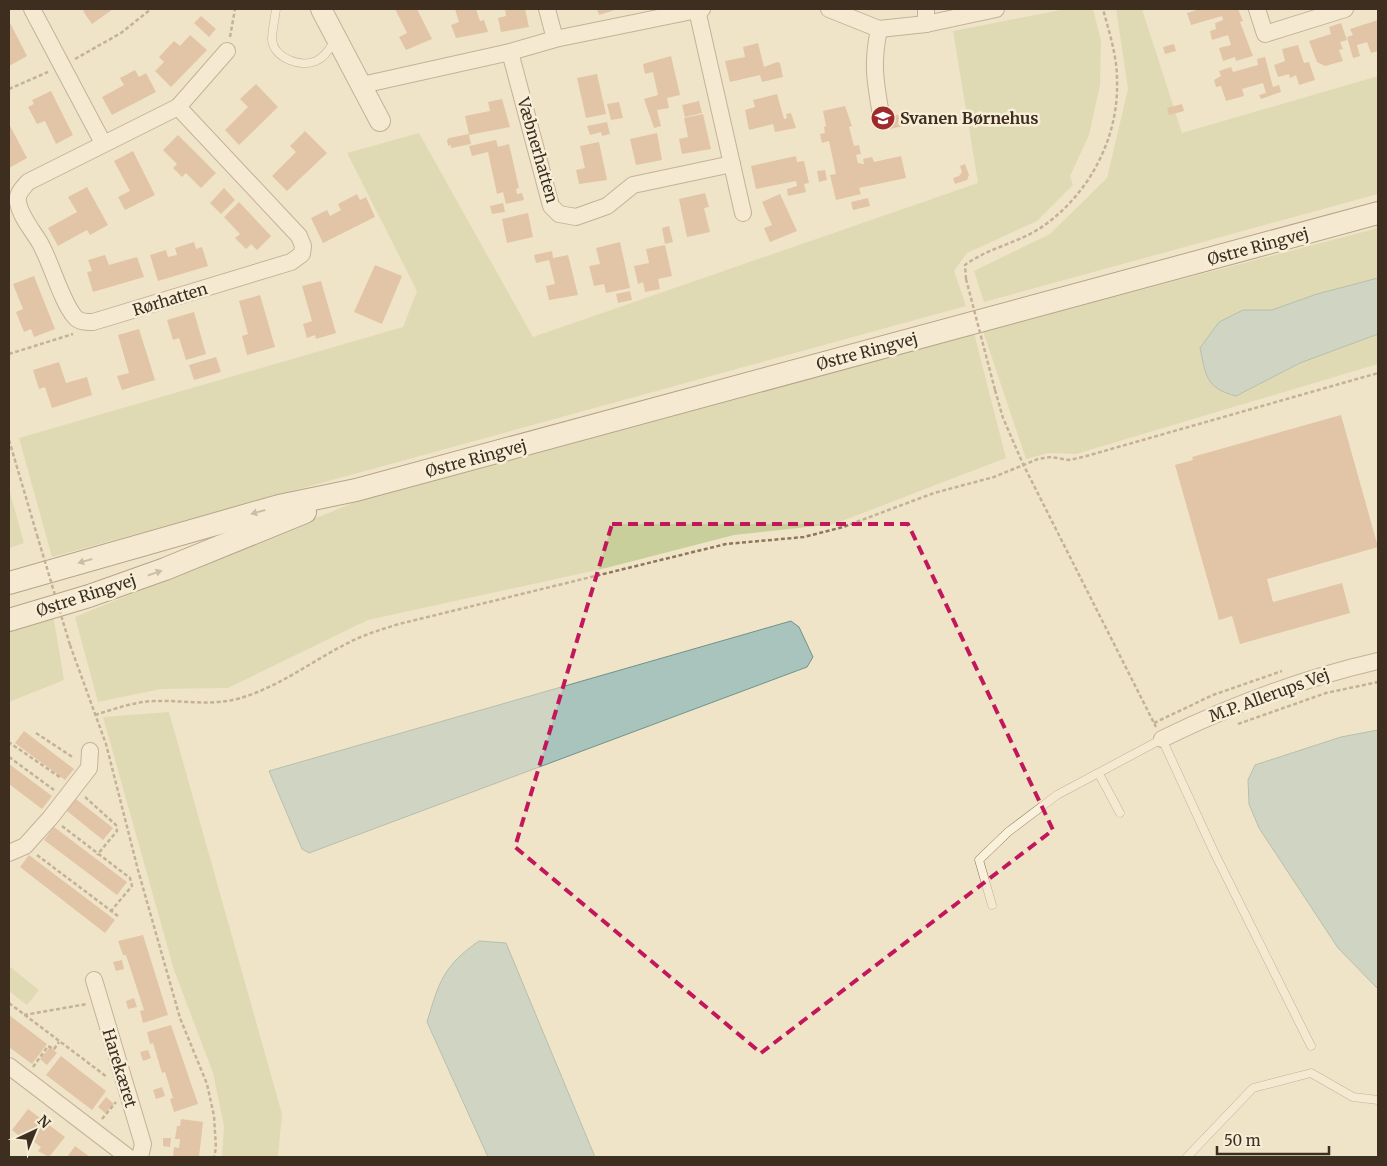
<svg xmlns="http://www.w3.org/2000/svg" width="1387" height="1166" font-family="Merriweather,serif">
<style>
.green{fill:#c9cf9b}
.water{fill:#a9c4bc;stroke:#6f938a}
.building{fill:#cf9f7d}
.lines{fill:none;stroke-linecap:round;stroke-linejoin:round}
.service-casing{stroke:#8d765c;stroke-width:9}
.minor-casing{stroke:#8d765c;stroke-width:18}
.tertiary-casing{stroke:#8d765c;stroke-width:22}
.secondary-casing{stroke:#6f573f;stroke-width:24}
.path{stroke:#8d765c;stroke-width:2.5;stroke-dasharray:4 2.5;stroke-linecap:butt}
.service{stroke:#faf1dc;stroke-width:8}
.minor{stroke:#faf1dc;stroke-width:16}
.tertiary{stroke:#faf1dc;stroke-width:20}
.secondary{stroke:#faf1dc;stroke-width:22}
.path-bridge{stroke:#8d765c;stroke-width:2.5;stroke-dasharray:4 2.5;stroke-linecap:butt}
.oneway{fill:#9c907e}
.marked{fill:none;stroke:#c2185b;stroke-width:4;stroke-dasharray:10 6;stroke-linejoin:round}
.labels{text-anchor:middle;dominant-baseline:central;stroke-width:5;stroke-linejoin:round;paint-order:stroke}
.poi-label{font-size:16px;font-weight:bold;fill:#3d2e20;stroke:#f7eed8;text-anchor:start}
.street-label{font-size:16px;fill:#3d2e20;stroke:#f7eed8}
</style>
<rect width="100%" height="100%" fill="#f0e4c8"/>
<g class="green">
<path d="M1065 9H1093L1101 41 1100 85 1089 135 1070 176 1073 185 1037 221 967 253 954 271 966 306 52 557 19 438 403 327 417 291 347 153 419 133 533 337 978 183 953 31Z"/>
<path d="M1116 9H1142L1182 133 1378 76V194L984 302 974 271 1050 234 1107 178 1128 89Z"/>
<path d="M1378 228V364L1076 454 1049 453 1026 459 983 331Z"/>
<path d="M974 333 1006 458 834 524 734 535 606 568 368 620 228 688 161 689 98 702 75 617 360 500Z"/>
<path d="M9 489 24 543 9 548Z"/>
<path d="M53 614 64 680 9 702V629Z"/>
<path d="M169 712 282 1114 278 1157H222L224 1126 213 1073 174 970 103 717Z"/>
<path d="M9 966 39 990 27 1005 9 991Z"/>
</g>
<g class="water">
<path d="M1378 278V334L1300 363 1236 396C1205 388 1206 375 1200 348L1219 322 1243 310H1272L1317 294Z"/>
<path d="M791 621 799 627 813 657 807 667 309 853 302 849 269 771Z"/>
<path d="M1378 730V989L1338 948 1259 828 1249 804 1248 780 1255 765 1341 737Z"/>
<path d="M479 941 506 943 595 1157H488L427 1022C439 982 443 966 479 941Z"/>
</g>
<g class="building">
<path d="M86 9H113L92 24 83 11Z"/>
<path d="M395 9H417L432 39 406 50 399 37 407 33Z"/>
<path d="M455 9H476L480 21 484 20 488 32 456 38 451 25 459 22Z"/>
<path d="M505 9H525L529 27 501 32 498 18 506 16Z"/>
<path d="M597 9H614L615 10 599 15Z"/>
<path d="M1200 9H1238L1243 21 1240 22 1253 56 1236 61 1235 57 1223 61 1219 48 1231 45 1228 35 1212 40 1210 31 1216 29 1215 23 1226 19 1223 20 1222 16 1191 25 1187 13Z"/>
<path d="M201 16 216 29 209 37 194 23Z"/>
<path d="M1378 20V51L1371 53 1367 42 1357 45 1360 56 1353 58 1347 37 1353 35 1350 29Z"/>
<path d="M9 21 27 56 9 66Z"/>
<path d="M1341 23 1347 40 1340 42 1343 49 1339 50 1343 61 1325 66 1317 62 1309 41 1331 34 1329 27Z"/>
<path d="M190 35 207 50 171 87 155 71 164 62 159 57 174 41 180 46Z"/>
<path d="M758 43 764 67 777 62 780 63 783 77 762 82 760 75 730 82 725 61 745 57 743 47Z"/>
<path d="M1174 44 1176 51 1165 54 1163 47Z"/>
<path d="M1298 45 1304 63 1309 62 1315 80 1299 85 1296 75 1290 78 1289 74 1278 77 1274 65 1285 61 1282 49Z"/>
<path d="M671 56 680 95 667 98 669 108 657 110 661 126 654 128 644 99 658 95 653 72 645 74 643 64Z"/>
<path d="M1265 57 1273 87 1279 85 1281 92 1261 99 1259 95 1266 93 1263 83 1242 89 1244 96 1226 101 1221 86 1216 87 1214 80 1221 76 1219 71 1231 67 1233 72 1258 65 1257 59Z"/>
<path d="M135 70 139 77 146 73 156 92 112 115 102 97 124 85 120 78Z"/>
<path d="M597 74 606 114 586 118 577 78Z"/>
<path d="M256 84 278 107 239 145 225 130 248 107 240 99Z"/>
<path d="M51 91 73 135 56 144 45 121 37 124 28 107 34 104 32 100Z"/>
<path d="M777 94 784 119 787 118 786 114 791 113 796 128 775 132 773 124 749 130 745 110 755 107 753 100Z"/>
<path d="M502 99 510 127 469 135 471 144 451 148V145L448 146 447 140 449 138 469 134 465 116 490 111 488 102Z"/>
<path d="M699 101 702 113 685 117 682 105Z"/>
<path d="M619 102 623 118 611 120 607 104Z"/>
<path d="M1182 104 1184 111 1169 115 1167 108Z"/>
<path d="M845 106 852 126 849 127 854 146 859 145 861 154 856 155 858 163 864 164 863 159 872 157 874 162 901 156 906 178 859 188 861 194 836 200 830 175 836 174 829 141 822 143 820 134 825 133 824 127 826 126 823 111Z"/>
<path d="M703 114 711 149 682 154 679 139 688 137 684 118Z"/>
<path d="M900 114 903 126 890 129 888 117Z"/>
<path d="M607 122 610 134 602 136 601 132 590 135 587 126Z"/>
<path d="M9 124 27 158 9 168Z"/>
<path d="M305 131 327 153 287 191 272 176 296 152 290 146Z"/>
<path d="M657 133 662 160 636 165 630 139Z"/>
<path d="M178 135 216 173 201 188 186 173 182 177 173 168 177 164 163 150Z"/>
<path d="M496 140 498 147 509 144 519 188 516 189 517 194 522 193 524 200 506 204 503 192 497 194 488 152 472 156 469 146Z"/>
<path d="M599 142 607 180 579 184 576 170 585 168 580 146Z"/>
<path d="M133 151 155 195 125 210 118 197 130 191 114 161Z"/>
<path d="M796 156 797 162 804 161 809 183 804 184 806 192 788 196 787 189 797 186 796 181 756 189 751 166Z"/>
<path d="M965 164 969 175 967 180 955 184 953 178 959 176 962 172 960 166Z"/>
<path d="M825 170 827 180 819 182 817 171Z"/>
<path d="M87 187 108 225 90 235 87 230 58 246 48 228 77 212 68 197Z"/>
<path d="M224 188 235 200 221 214 210 203Z"/>
<path d="M705 193 709 207 704 208 710 232 687 237 679 199Z"/>
<path d="M357 194 360 200 366 197 375 217 323 243 311 218 327 210 330 216 341 210 338 204Z"/>
<path d="M780 194 797 231 770 242 764 228 772 225 762 202Z"/>
<path d="M868 198 870 206 853 210 851 202Z"/>
<path d="M239 202 271 236 257 250 251 244 246 249 235 238 240 234 224 217Z"/>
<path d="M503 203 505 212 492 214 490 206Z"/>
<path d="M528 213 533 237 507 243 502 219Z"/>
<path d="M669 226 673 242 665 244 662 228Z"/>
<path d="M194 242 196 249 202 247 208 266 158 281 150 255 166 250 168 257 177 255 175 248Z"/>
<path d="M620 242 630 288 606 293 604 284 594 286 589 266 600 264 596 248Z"/>
<path d="M665 245 672 276 658 279 660 289 645 292 643 282 638 284 634 266 649 263 646 249Z"/>
<path d="M552 251 553 258 568 255 578 295 549 300 546 286 555 284 549 260 536 263 534 255Z"/>
<path d="M105 255 109 265 137 257 144 277 93 292 87 272 92 271 88 260Z"/>
<path d="M375 265 402 276 382 324 354 312Z"/>
<path d="M34 276 55 329 34 337 31 329 24 332 16 312 23 309 13 284Z"/>
<path d="M321 281 336 333 316 339 315 335 307 338 303 324 312 321 302 286Z"/>
<path d="M630 291 632 300 618 303 616 294Z"/>
<path d="M260 295 275 347 247 355 242 336 248 334 239 301Z"/>
<path d="M194 312 206 354 186 360 179 338 173 340 167 320Z"/>
<path d="M139 329 155 380 122 390 117 376 129 373 118 335Z"/>
<path d="M216 357 221 372 194 380 189 365Z"/>
<path d="M59 362 66 383 87 377 92 395 52 408 45 387 39 389 33 370Z"/>
<path d="M1341 415 1378 547 1267 579 1273 602 1342 583 1350 613 1240 644 1232 616 1219 620 1175 465 1193 460 1192 457Z"/>
<path d="M24 731 74 769 65 780 15 743Z"/>
<path d="M9 764 52 796 42 809 9 784Z"/>
<path d="M76 799 113 828 103 840 67 811Z"/>
<path d="M54 827 127 882 117 895 44 840Z"/>
<path d="M29 855 115 920 105 933 20 867Z"/>
<path d="M143 935 168 1015 143 1023 140 1011 144 1010 126 955H123L118 941Z"/>
<path d="M122 960 124 969 116 971 113 962Z"/>
<path d="M134 998 137 1007 128 1009 126 1001Z"/>
<path d="M9 1015 47 1044 32 1064 9 1047Z"/>
<path d="M171 1025 198 1104 174 1112 170 1099 173 1098 165 1072 162 1073 153 1043 150 1044 147 1032Z"/>
<path d="M50 1047 57 1053 47 1065 40 1059Z"/>
<path d="M148 1050 151 1058 143 1061 140 1052Z"/>
<path d="M61 1056 106 1091 92 1110 46 1075Z"/>
<path d="M162 1087 165 1096 156 1099 153 1090Z"/>
<path d="M106 1097 114 1104 105 1113 98 1107Z"/>
<path d="M28 1109 65 1137 49 1157 38 1151 41 1147 25 1135 23 1139 12 1130Z"/>
<path d="M181 1119 203 1122 199 1157H173L174 1147 179 1148 180 1139H175L177 1126H180Z"/>
<path d="M163 1138H171L170 1147 163 1146Z"/>
<path d="M75 1146 90 1157H67Z"/>
</g>
<g class="lines">
<defs>
<g id="service">
<path d="M276 9C275 18 272 30 272 40 274 58 301 68 316 61 325 57 330 49 334 41"/>
<path d="M1099 774 1120 813"/>
<path d="M992 905 979 860 1008 832 1057 795 1162 739 1214 852 1311 1046"/>
<path d="M1187 1157 1253 1088 1311 1073 1353 1097 1378 1100"/>
</g>
<g id="minor">
<path d="M32 9 103 143"/>
<path d="M547 9 555 39"/>
<path d="M829 9 879 29 926 24 996 9"/>
<path d="M926 9V24"/>
<path d="M1257 9 1265 34 1345 9"/>
<path d="M697 10 743 213"/>
<path d="M879 29C871 67 876 84 882 121"/>
<path d="M510 52 551 206 559 214 576 217 607 206 633 185 732 164"/>
<path d="M362 85 510 52 555 39 702 9"/>
<path d="M178 107 299 236 303 246 302 254 291 262 93 322C86 322 79 322 75 317 62 303 51 262 40 243 33 231 20 216 18 202 16 194 23 188 28 182Z"/>
<path d="M178 107 227 51"/>
<path d="M1162 739C1232 705 1303 678 1378 661"/>
<path d="M9 853 25 846 51 817 89 768 90 751"/>
<path d="M94 980 143 1144 140 1157"/>
<path d="M9 1066 128 1157"/>
</g>
<path id="tertiary" d="M321 9 380 121"/>
<g id="secondary">
<path d="M9 583 279 506 356 490 1378 213"/>
<path d="M9 620 89 596 165 569 305 512"/>
</g>
</defs>
<use href="#service" class="service-casing"/>
<use href="#minor" class="minor-casing"/>
<use href="#tertiary" class="tertiary-casing"/>
<use href="#secondary" class="secondary-casing"/>
<g class="path">
<path d="M230 37 235 9"/>
<path d="M75 59 121 33 151 9"/>
<path d="M9 89 48 72"/>
<path d="M966 279 965 265C989 247 1021 243 1046 224 1091 191 1119 136 1117 80 1117 55 1109 32 1103 9"/>
<path d="M9 354 73 334"/>
<path d="M995 390 1003 418 1023 464 1156 727"/>
<path d="M9 440 37 535"/>
<path d="M70 645 106 744 138 870 180 1018 207 1084 214 1116 216 1148 214 1157"/>
<path d="M95 715C114 709 133 702 154 701 181 700 210 706 237 699 277 688 306 665 342 646 360 636 379 630 399 624L726 544 804 537 843 527 934 493 994 477 1038 459 1051 457 1069 460 1083 457 1378 373"/>
<path d="M1154 723 1213 695 1282 671"/>
<path d="M1238 724 1326 693 1378 682"/>
<path d="M36 733 74 758"/>
<path d="M9 745 10 743 61 778"/>
<path d="M9 757 54 790"/>
<path d="M85 797 116 825 117 831 97 855"/>
<path d="M62 826 130 878 132 886 111 911"/>
<path d="M37 855 118 916"/>
<path d="M9 1003 107 1077"/>
<path d="M24 1015 87 1004"/>
<path d="M33 1067 48 1046 54 1049 59 1042"/>
<path d="M102 1119 116 1102"/>
</g>
<use href="#service" class="service"/>
<use href="#minor" class="minor"/>
<use href="#tertiary" class="tertiary"/>
<use href="#secondary" class="secondary"/>
<g class="path-bridge">
<path d="M966 279 995 390"/>
<path d="M37 535 70 645"/>
</g>
</g>
<defs><path id="oneway-solid" d="M-6-.8H1V-3.2L6.5 0L1 3.2V.8H-6Z" transform="scale(1.25)"/></defs>
<g class="oneway">
<use href="#oneway-solid" transform="translate(258 512) rotate(164)"/>
<use href="#oneway-solid" transform="translate(85 561) rotate(164)"/>
<use href="#oneway-solid" transform="translate(155 573) rotate(-19)"/>
</g>
<path d="M0 0H1387V1166H0ZM612 524H908L1053 830 761 1053 515 847Z" fill="#f0e4c8" fill-opacity=".55" fill-rule="evenodd"/>
<path class="marked" d="M612 524H908L1053 830 761 1053 515 847Z"/>
<defs>
<symbol id="school-disc" viewBox="-11 -11 22 22"><circle r="9.5" fill="#9e2a2b" stroke="#f7eed8"/><path d="M0-5L7-2L0 1L-7-2ZM-4 1L0 2.5L4 1V4Q0 6-4 4Z" fill="#fff"/></symbol>
</defs>
<g fill-rule="evenodd">
<use href="#school-disc" x="869" y="104" width="28" height="28"/>
</g>
<g class="labels">
<g class="poi-label">
<text x="900" y="118">Svanen Børnehus</text>
</g>
<g class="street-label">
<text transform="translate(538 150) rotate(74)">Væbnerhatten</text>
<text transform="translate(1258 246) rotate(-15)">Østre Ringvej</text>
<text transform="translate(170 299) rotate(-17)">Rørhatten</text>
<text transform="translate(867 351) rotate(-15)">Østre Ringvej</text>
<text transform="translate(476 458) rotate(-15)">Østre Ringvej</text>
<text transform="translate(86 595) rotate(-18)">Østre Ringvej</text>
<text transform="translate(1269 695) rotate(-20)">M.P. Allerups Vej</text>
<text transform="translate(120 1068) rotate(73)">Harekæret</text>
</g>
</g>
<rect width="1387" height="1166" fill="none" stroke="#3d2e20" stroke-width="20"/>
<g transform="translate(35 1131) rotate(44)" stroke="#f7eed8" stroke-width="4" paint-order="stroke">
<path d="M0-4L9 19L0 12L-9 19Z" fill="#3d2e20"/>
<text y="-8" font-size="14" font-weight="bold" text-anchor="middle" fill="#3d2e20">N</text>
</g>
<path d="M1217 1146v8h112v-8" fill="none" stroke="#3d2e20" stroke-width="2.5"/>
<text x="1224" y="1146" font-size="15" fill="#3d2e20" stroke="#f7eed8" stroke-width="4" paint-order="stroke">50 m</text>
</svg>
